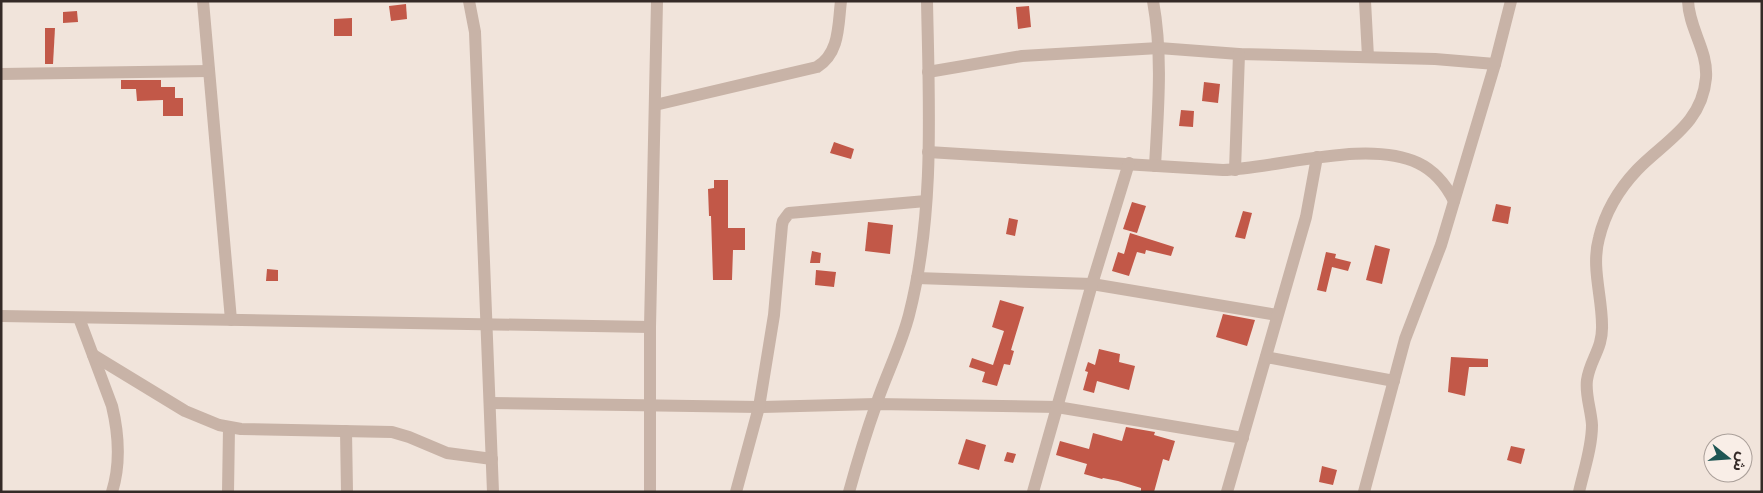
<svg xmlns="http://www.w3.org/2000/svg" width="1763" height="493" font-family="'PT Sans Narrow','Noto Sans Arabic',sans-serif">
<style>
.building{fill:#c25848}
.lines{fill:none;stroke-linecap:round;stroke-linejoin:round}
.street{stroke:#c8b3a7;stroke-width:12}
</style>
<rect width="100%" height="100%" fill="#f1e4db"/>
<g class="building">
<path d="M406 4 407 19 391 21 389 6Z"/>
<path d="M1029 6 1031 27 1018 29 1016 7Z"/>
<path d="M77 11 78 22 63 23V12Z"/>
<path d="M352 18V36H334V19Z"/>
<path d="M45 28H55L53 64H45Z"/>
<path d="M121 80H161V87H175V98H183V116H163V100L137 101 136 89H121Z"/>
<path d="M1204 82 1220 84 1218 103 1202 101Z"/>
<path d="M1181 110 1194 111 1193 127 1179 126Z"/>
<path d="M834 142 854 149 851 159 830 153Z"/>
<path d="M714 180H728V228H745V250H733L732 280H713L711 216H709L708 189 714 188Z"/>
<path d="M1132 202 1146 206 1137 233 1123 229Z"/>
<path d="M1496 204 1511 207 1508 224 1492 221Z"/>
<path d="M1243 211 1252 213 1245 239 1235 237Z"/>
<path d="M1009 218 1018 220 1015 236 1006 234Z"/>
<path d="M868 222 893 225 890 254 865 251Z"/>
<path d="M1130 233 1174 247 1171 256 1146 250 1145 254 1137 252 1129 276 1112 271 1118 252 1124 254Z"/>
<path d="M1375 245 1390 249 1382 284 1366 280Z"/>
<path d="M812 251 821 253 820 263H810Z"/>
<path d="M1326 252 1336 254 1335 258 1351 262 1348 271 1332 267 1326 292 1317 290Z"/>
<path d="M267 269 278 270V281H266Z"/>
<path d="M816 270 836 272 834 287 815 285Z"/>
<path d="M1000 300 1024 307 1011 350 1014 351 1010 365 1004 364 997 386 982 382 985 372 969 367 972 358 993 365 1004 331 992 327Z"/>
<path d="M1223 314 1255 320 1247 346 1216 337Z"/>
<path d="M1099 349 1120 354 1119 362 1135 366 1129 390 1097 381 1094 393 1083 390 1088 372 1085 371 1088 362 1095 365Z"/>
<path d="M1451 357 1488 359V367H1469L1465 396 1448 392Z"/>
<path d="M1126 427 1155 432 1154 435 1175 441 1169 461 1163 459 1154 492H1141V488L1118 481 1103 478 1102 479 1084 474 1087 464 1056 455 1060 441 1089 449 1093 433 1122 441Z"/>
<path d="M966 439 986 445 979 470 958 464Z"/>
<path d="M1511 446 1525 449 1521 464 1507 460Z"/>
<path d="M1007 452 1016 454 1013 463 1004 461Z"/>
<path d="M1322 466 1337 470 1333 485 1319 482Z"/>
</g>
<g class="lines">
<g class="street">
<path d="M203 1 231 320"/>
<path d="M469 1 475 32 493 492"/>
<path d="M1153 1C1163 56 1158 110 1155 166"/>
<path d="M1365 1 1368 57"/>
<path d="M928 72 1022 56 1159 48 1239 54 1435 59 1495 64"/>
<path d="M1 74 209 71"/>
<path d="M655 105 817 67C840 53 838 25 841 1"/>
<path d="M928 152 1223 170C1279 168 1367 139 1418 163 1435 171 1446 185 1454 201"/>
<path d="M1235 170 1239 54"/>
<path d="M917 278 1092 284 1277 315"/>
<path d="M1 316 650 327"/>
<path d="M79 318 112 406C119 435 121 463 112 492"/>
<path d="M93 355 185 411 219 425 241 429 392 432 409 437 447 453 492 459"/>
<path d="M1266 357 1394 381"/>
<path d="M490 403 759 407 876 404 1057 407 1243 438"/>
<path d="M346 431 347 492"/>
<path d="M228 492 229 428"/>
<path d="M650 492V327L657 1"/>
<path d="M736 492 759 407 774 315 782 225 783 221 789 213 926 201"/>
<path d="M849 492C857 463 866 433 876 405 886 375 901 346 909 315 935 214 929 105 927 1"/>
<path d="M1033 492 1092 284 1129 163"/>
<path d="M1227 492 1306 217 1317 157"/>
<path d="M1364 492 1405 339 1441 245 1495 64 1511 1"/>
<path d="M1579 492C1584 470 1592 447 1592 425 1591 409 1585 395 1587 380 1590 359 1603 349 1602 325 1602 296 1591 267 1599 238 1605 213 1619 189 1637 170 1665 141 1702 124 1706 78 1708 50 1689 29 1688 1"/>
</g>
</g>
<rect width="1763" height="493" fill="none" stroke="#352a27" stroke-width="5"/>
<g transform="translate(1728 458) rotate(107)"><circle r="24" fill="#f9eee7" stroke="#aba09a"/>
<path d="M0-4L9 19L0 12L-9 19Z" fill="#1e5553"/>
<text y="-8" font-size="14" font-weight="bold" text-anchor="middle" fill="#352a27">ش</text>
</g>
</svg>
